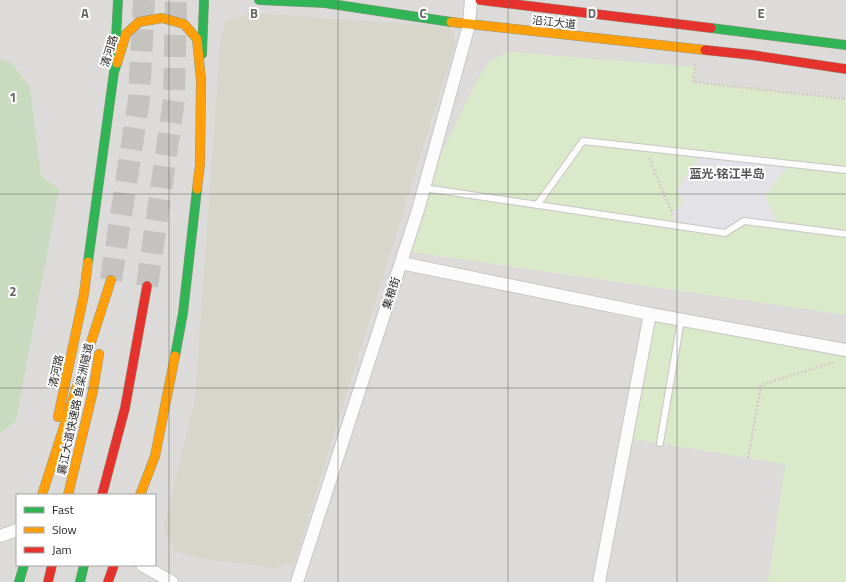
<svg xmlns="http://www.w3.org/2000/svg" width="846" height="582" font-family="'Titillium Web','Noto Sans SC',sans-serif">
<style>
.residential{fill:#dcdbd9;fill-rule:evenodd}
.construction{fill:#d6d6ca}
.grass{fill:#d9e9c9}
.forest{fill:#c8dbbf}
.plaza{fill:#e3e2e6}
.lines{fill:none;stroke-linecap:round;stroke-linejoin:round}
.highway-tunnel{stroke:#c4c3c0;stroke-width:22;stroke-dasharray:22 11;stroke-linecap:butt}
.lane-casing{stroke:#c6c6c4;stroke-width:8}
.street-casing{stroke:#c6c6c4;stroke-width:14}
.fast-casing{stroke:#949681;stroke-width:10}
.slow-casing{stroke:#949681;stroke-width:10}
.jam-casing{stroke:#949681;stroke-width:10}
.path{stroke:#d6cac7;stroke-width:2.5;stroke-dasharray:2 2;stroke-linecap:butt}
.lane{stroke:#fcfcfc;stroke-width:6}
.street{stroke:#fcfcfc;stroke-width:12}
.fast{stroke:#30b455;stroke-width:9}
.slow{stroke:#ff9f0a;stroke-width:9}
.jam{stroke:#e5322d;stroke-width:9}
.grid{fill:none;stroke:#676765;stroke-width:1;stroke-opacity:0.55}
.labels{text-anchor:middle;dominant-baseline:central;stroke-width:4;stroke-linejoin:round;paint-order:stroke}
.street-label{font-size:11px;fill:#1f1f1f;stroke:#fff}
.neighbourhood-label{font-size:12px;font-weight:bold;fill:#525252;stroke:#fff}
.grid-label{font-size:13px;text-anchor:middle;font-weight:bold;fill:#676765;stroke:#fff;stroke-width:4;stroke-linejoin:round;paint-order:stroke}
</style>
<rect width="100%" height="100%" fill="#edece8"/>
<path class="residential" d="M0 0H846V582H0ZM17 495H155V565H17Z"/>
<path class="construction" d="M250 13 451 27 456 41 294 563 274 568 194 557 174 550 164 527 195 399 220 46 225 22Z"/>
<g class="grass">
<path d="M509 52 695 67 694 82 846 99V315L405 251 424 188 478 78 491 60Z"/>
<path d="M650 314 846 350V582H768L785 464 627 438Z"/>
</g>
<path class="forest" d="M0 60 11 62 30 88 41 176 59 189 16 421 0 433Z"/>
<path class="plaza" d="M701 154 790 164 765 196 779 226 744 221 725 233 676 226 671 212 684 203 676 190Z"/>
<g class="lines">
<g class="highway-tunnel">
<path d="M111 280 139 99 144 0"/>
<path d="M147 286 174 100 176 0"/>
</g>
<defs>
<g id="lane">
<path d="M424 188 725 233 744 221 846 234"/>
<path d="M537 205 583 141 846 170"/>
<path d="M660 443 681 320"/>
</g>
<g id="street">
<path d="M401 263 650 314"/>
<path d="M0 536 17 530"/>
<path d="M142 565 172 582"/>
<path d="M297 582 418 210 469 25 471 0"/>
<path d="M599 582 650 314 846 350"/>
</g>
<g id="fast">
<path d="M259 0 325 3 451 22"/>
<path d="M711 28 846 45"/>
<path d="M202 54 204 0"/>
<path d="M115 58 118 0"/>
<path d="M88 262 114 72 117 63"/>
<path d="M175 356 183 313 197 189"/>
<path d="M19 582 24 565"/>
<path d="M80 582 84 565"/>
</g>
<g id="slow">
<path d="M451 22 705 50"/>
<path d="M117 63 126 34 139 22 162 18 184 24 197 39 201 80 200 164 197 189"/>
<path d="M58 417 84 294 88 262"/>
<path d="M42 495 111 280"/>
<path d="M68 495 93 391 99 354"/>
<path d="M140 495 155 456 175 356"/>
</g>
<g id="jam">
<path d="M480 0 711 28"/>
<path d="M705 50 752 55 846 69"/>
<path d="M102 495 125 408 147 286"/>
<path d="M48 582 52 565"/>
<path d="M108 582 114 565"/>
</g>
</defs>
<use href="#lane" class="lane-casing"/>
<use href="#street" class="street-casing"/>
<use href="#fast" class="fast-casing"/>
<use href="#slow" class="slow-casing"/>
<use href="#jam" class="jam-casing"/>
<g class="path">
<path d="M695 64 693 82 846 99"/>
<path d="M649 158 673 216"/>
<path d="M748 458 761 385 834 362"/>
</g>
<use href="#lane" class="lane"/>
<use href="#street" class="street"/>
<use href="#fast" class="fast"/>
<use href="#slow" class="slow"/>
<use href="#jam" class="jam"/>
</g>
<path class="grid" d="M169 0V582M338 0V582M508 0V582M677 0V582M0 194H846M0 388H846"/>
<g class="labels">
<g class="street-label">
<text transform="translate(554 22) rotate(6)">沿江大道</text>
<text transform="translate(109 51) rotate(-73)">清河路</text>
<text transform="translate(391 293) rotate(-72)">集粮街</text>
<text transform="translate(56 371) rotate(-78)">清河路</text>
<text transform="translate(75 409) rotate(-78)">襄江大道快速路 鱼梁洲隧道</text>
</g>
<g class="neighbourhood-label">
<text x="727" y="173">蓝光·铭江半岛</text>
</g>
</g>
<g class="grid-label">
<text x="85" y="18">A</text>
<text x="254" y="18">B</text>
<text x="423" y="18">C</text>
<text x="592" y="18">D</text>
<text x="761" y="18">E</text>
<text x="13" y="102">1</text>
<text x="13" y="296">2</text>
</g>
<rect x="16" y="494" width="140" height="72" fill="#ffffff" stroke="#a5a5a5"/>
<rect x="24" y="507" width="20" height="6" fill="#30b455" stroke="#a5a5a5"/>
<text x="52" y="514" font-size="12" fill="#1f1f1f">Fast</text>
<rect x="24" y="527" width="20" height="6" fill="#ff9f0a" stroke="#a5a5a5"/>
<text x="52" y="534" font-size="12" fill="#1f1f1f">Slow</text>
<rect x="24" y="547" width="20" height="6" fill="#e5322d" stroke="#a5a5a5"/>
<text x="52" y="554" font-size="12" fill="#1f1f1f">Jam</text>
</svg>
